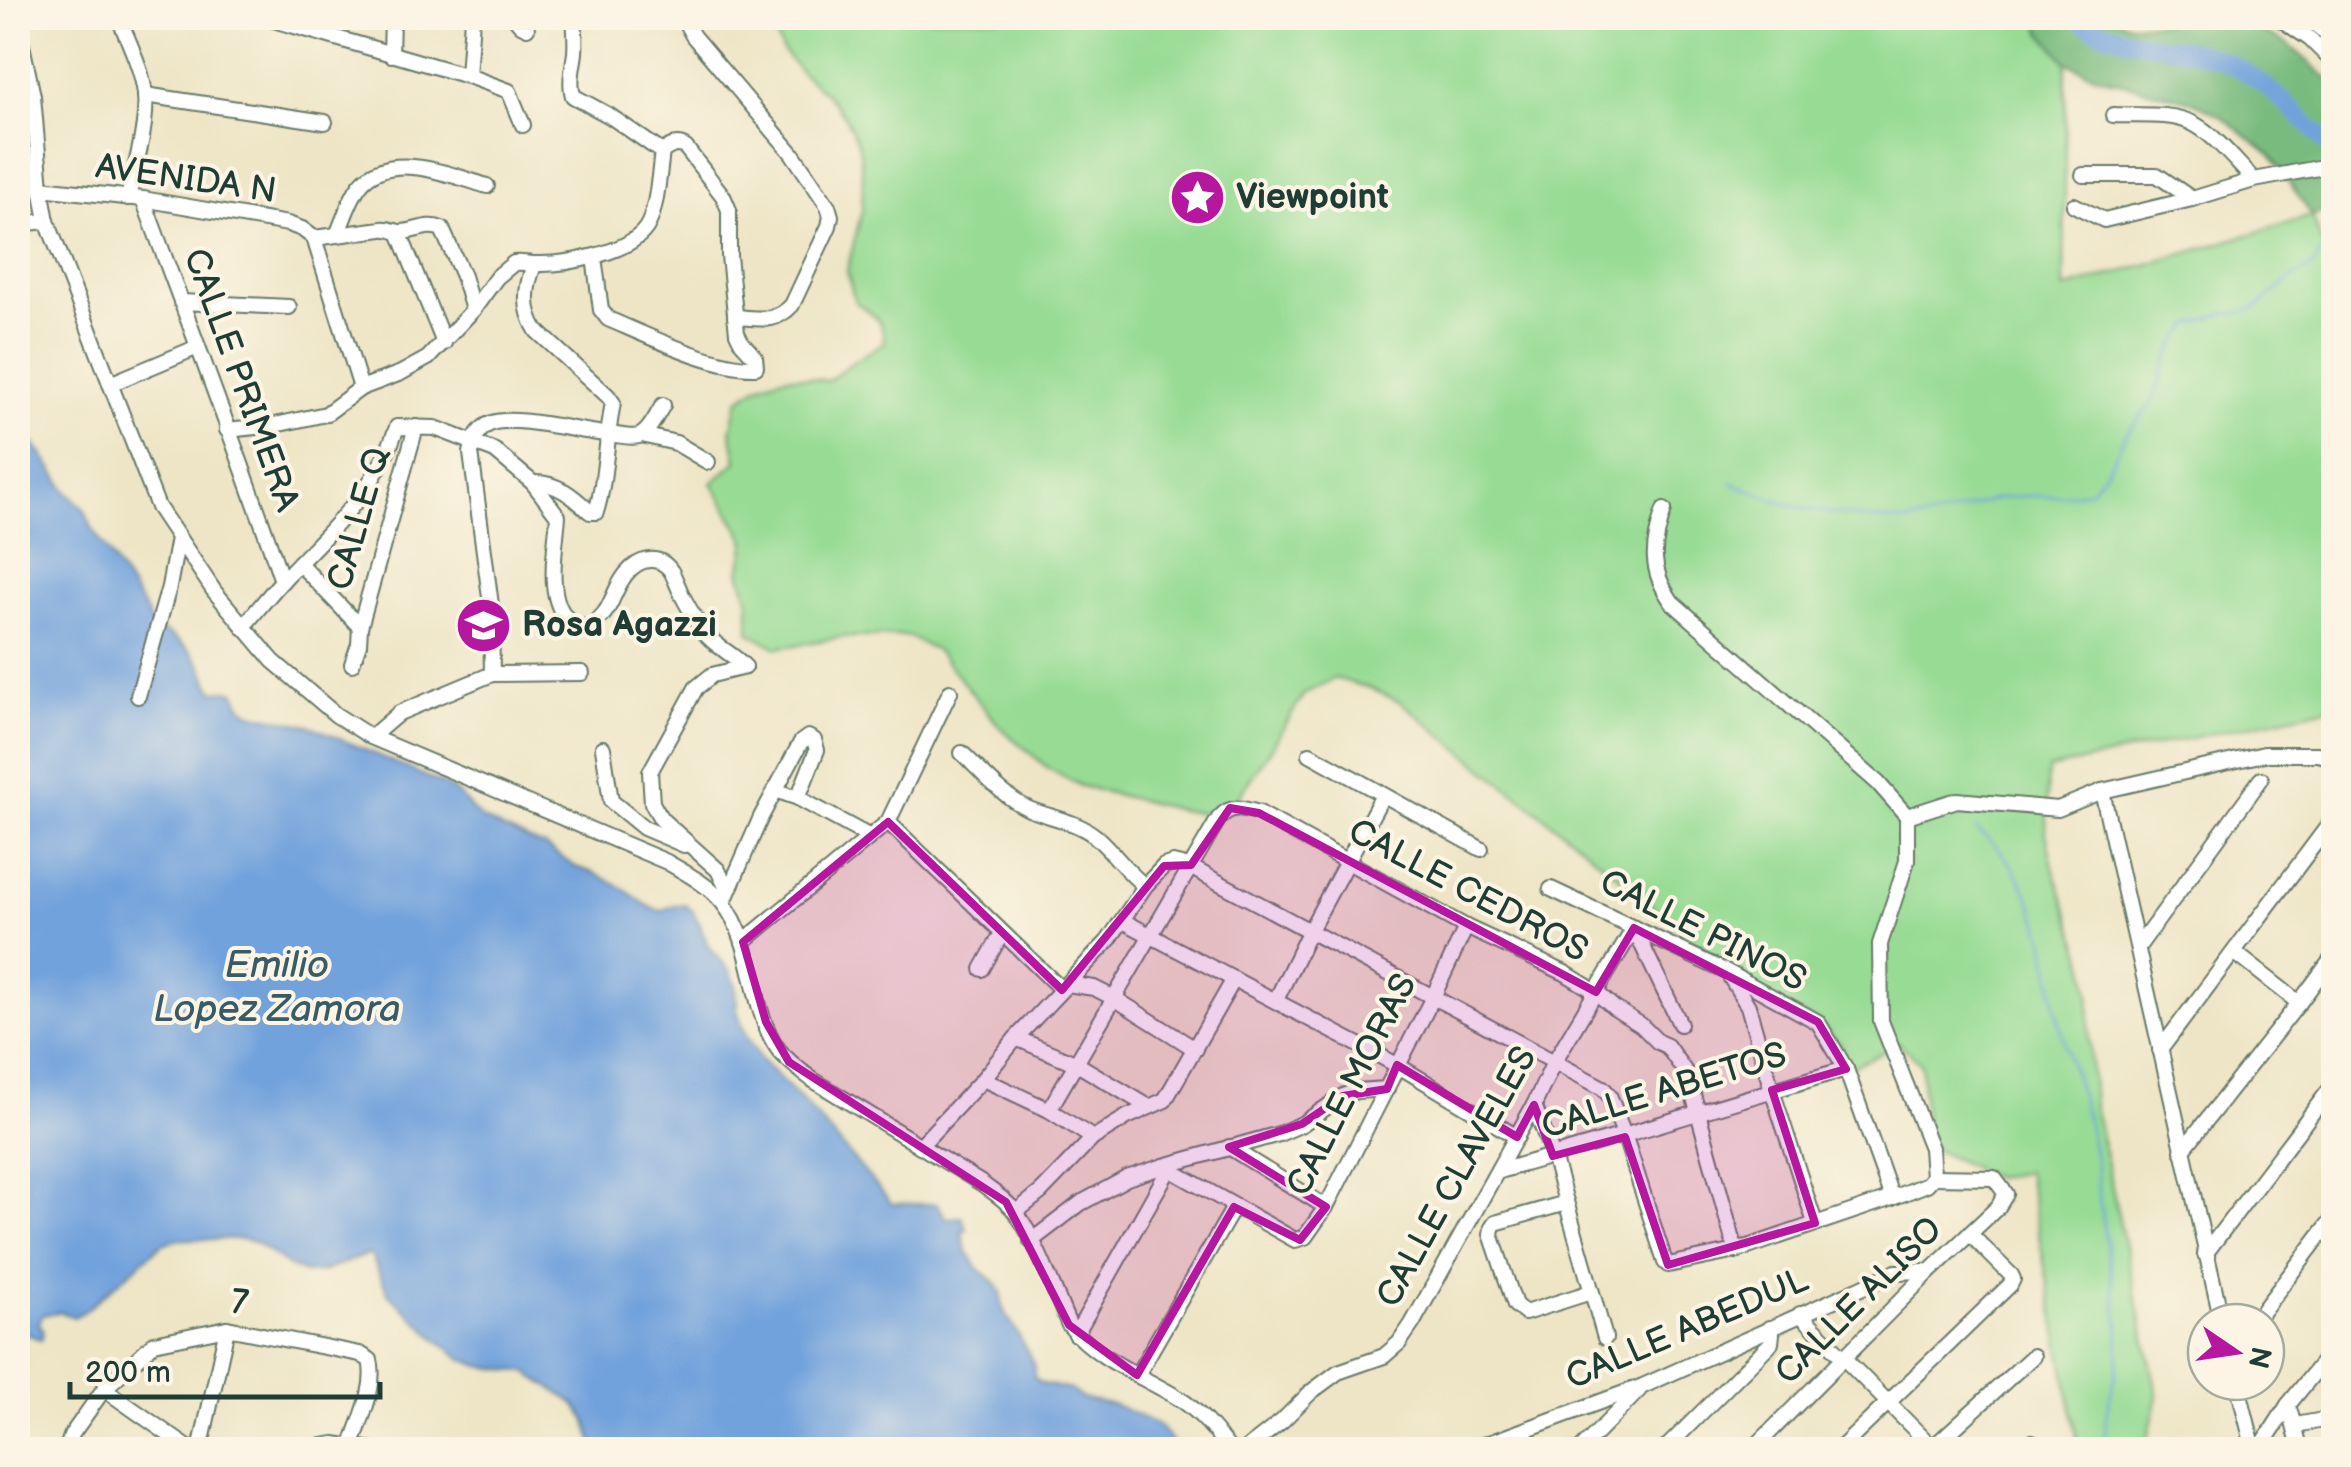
<svg xmlns="http://www.w3.org/2000/svg" width="2351" height="1467" font-family="'Balsamiq Sans',sans-serif">
<style>
.green{fill:#97db94;stroke:#5b8c64;stroke-width:2.5}
.forest{fill:#79bb7e;stroke:#4c7c59;stroke-width:2.5}
.water{fill:#72a2dc;stroke:#487088;stroke-width:2.5}
.lines{fill:none;stroke-linecap:round;stroke-linejoin:round}
.stream{stroke:#72a2dc;stroke-width:2.5}
.river{stroke:#72a2dc;stroke-width:18}
.minor-casing{stroke:#677867;stroke-width:18}
.minor{stroke:#fff;stroke-width:14}
.marked{fill:#b5179e;fill-opacity:0.2;stroke:#b5179e;stroke-width:8;stroke-linejoin:round}
.labels{text-anchor:middle;dominant-baseline:central;stroke-width:8;stroke-linejoin:round;paint-order:stroke}
.street-label{font-size:35px;fill:#1f3d34;stroke:#fcf5e5}
.poi-label{font-size:35px;font-weight:bold;fill:#1f3d34;stroke:#fcf5e5;text-anchor:start}
.water-label{font-size:38px;font-style:italic;fill:#385b66;stroke:#fcf5e5}
</style>
<rect width="100%" height="100%" fill="#fcf5e5"/>
<filter id="ink" filterUnits="userSpaceOnUse"><feTurbulence type="fractalNoise" baseFrequency=".01" numOctaves="2"/><feDisplacementMap in="SourceGraphic" scale="20" xChannelSelector="R" yChannelSelector="G"/><feConvolveMatrix kernelMatrix="1 2 1 2 8 2 1 2 1" color-interpolation-filters="sRGB"/></filter>
<filter id="wash" filterUnits="userSpaceOnUse"><feTurbulence type="fractalNoise" baseFrequency=".0048" numOctaves="4" result="noise"/><feDisplacementMap in="SourceGraphic" scale="40" xChannelSelector="R" yChannelSelector="G"/><feGaussianBlur stdDeviation="2.25" result="paint"/><feColorMatrix in="noise" values="0 0 0 0 0 0 0 0 0 0 0 0 0 0 0 0 0 1.4 0 .05"/><feComposite in="paint" operator="in"/></filter>
<g filter="url(#wash)">
<rect width="100%" height="100%" fill="#eee5c6"/>
<path class="green" d="M769 18H2036L2042 32 2066 62 2064 289 2312 216 2333 272V707L2048 769 2046 833 2053 867 2086 965 2090 996 2089 1030 2094 1105 2158 1397 2146 1444 2175 1445 2176 1449H2079L2027 1172 1994 1178 1931 1148 1925 1127 1921 1063 1898 1042 1878 1055 1846 1069 1842 1045 1818 1023 1727 972 1616 874 1401 702 1369 688 1335 678 1304 694 1269 752 1230 808 1219 818 1210 814 1179 810 1081 786 1049 769 1001 728 937 651 908 636 842 637 777 648 749 632V601L740 572 746 541 712 483 737 461 731 431 738 400C774 374 784 373 828 381L857 359 884 343C885 322 872 312 855 302L847 271 862 210 863 178 859 146 846 118 826 94 802 73 782 50Z"/>
<path class="forest" d="M2036 18H2114L2127 23H2159L2186 18 2223 20 2254 28 2288 44 2333 83V209L2312 216 2271 155 2220 115 2191 101 2096 76 2066 62 2042 32Z"/>
<path class="water" d="M18 423 48 462 67 492 84 509 92 528 146 611 151 624C172 636 190 646 203 669 208 678 207 684 214 691H233L238 697 242 707 251 713 311 726 441 783 461 796 470 808 481 818 505 830 545 847 576 867 594 873 621 887 651 908 661 911 675 905H685L693 911 708 945 730 971 736 986 737 1011 745 1033 761 1060 805 1103 892 1204H937L946 1218 962 1217 967 1230 962 1232 966 1250 978 1268 994 1281 1001 1292 1002 1307 1028 1352 1034 1365V1377L1040 1383 1071 1390 1081 1398 1115 1405 1144 1418 1160 1427 1178 1449H595L586 1419 574 1403 526 1372 480 1366 462 1359 439 1341 388 1293 372 1257 368 1254 321 1272 305 1273 290 1267 256 1243 244 1239H180L162 1244 85 1311 74 1317 60 1312 43 1315 39 1322 43 1332 41 1340 18 1330Z"/>
<g class="lines">
<g class="stream">
<path d="M1732 483 1783 503 1808 509 1860 518 1907 522 1935 517 1997 499 2023 496H2058L2091 490 2112 462 2124 437 2152 403 2167 361 2175 345 2190 325 2222 314 2244 312 2260 305 2292 278 2313 266 2334 235"/>
<path d="M1976 829C2018 858 2040 914 2049 962 2052 977 2053 993 2056 1008 2069 1068 2096 1128 2098 1190L2119 1326 2118 1363 2106 1415 2104 1450"/>
</g>
<path class="river" d="M2077 18C2111 44 2169 43 2211 56 2262 73 2296 114 2334 150"/>
</g>
</g>
<g filter="url(#ink)">
<g class="lines">
<defs>
<g id="minor">
<path d="M119 18C128 41 142 68 145 94 148 124 135 168 128 198"/>
<path d="M267 18 468 76 509 91 523 125"/>
<path d="M515 18 521 25 527 28"/>
<path d="M574 18C575 29 576 41 575 53 573 68 569 82 573 96L610 116 662 152"/>
<path d="M683 18 693 36 792 153 828 206 831 216 829 226 792 305C775 324 758 318 735 317"/>
<path d="M2279 18 2310 39 2334 63"/>
<path d="M2307 18 2334 39"/>
<path d="M18 27 33 96 41 188 47 221 158 507 214 591 273 661 336 715 371 737 667 862C686 873 709 885 723 903 756 944 749 1008 778 1049 788 1062 801 1071 813 1080L981 1183C992 1191 1003 1198 1012 1208 1034 1233 1055 1294 1069 1325 1099 1361 1141 1375 1180 1399 1200 1412 1215 1431 1230 1450"/>
<path d="M391 55 392 18"/>
<path d="M468 76 472 18"/>
<path d="M145 95 325 122"/>
<path d="M2113 115C2138 116 2172 112 2194 124 2215 135 2237 163 2254 180"/>
<path d="M2083 175H2157L2192 199"/>
<path d="M41 188 143 199 288 224 302 229 314 238 382 229C388 228 393 231 399 232 415 233 426 222 442 229L463 276 473 310"/>
<path d="M143 199C190 326 239 453 282 581"/>
<path d="M2074 205 2104 220 2192 199 2254 180 2334 165"/>
<path d="M18 224 47 221"/>
<path d="M399 232 444 343"/>
<path d="M337 235C344 219 350 198 360 185 389 149 451 175 487 186"/>
<path d="M314 238 361 388"/>
<path d="M181 302 289 307"/>
<path d="M110 384 198 347"/>
<path d="M227 430 275 425 326 414 361 388 401 373 428 358 473 310 497 277 514 263C522 262 529 264 537 264 565 265 629 253 646 228 657 212 659 172 662 152 670 146 677 142 686 148L723 196 729 210V256L737 333 742 343 755 357 756 367C716 369 646 335 608 319L601 310 594 257"/>
<path d="M642 435 676 443 708 462"/>
<path d="M533 483C557 482 573 496 590 512H596C606 481 606 437 613 403L608 396 537 331C523 309 525 289 534 265"/>
<path d="M1664 510C1652 546 1649 570 1672 602L1878 783 1907 816"/>
<path d="M299 563 360 627"/>
<path d="M243 627C256 612 269 595 283 580 329 530 375 494 397 427L435 428 495 451 533 483 558 516C556 545 544 601 570 621 575 625 580 626 586 628 614 613 609 596 626 574 638 559 658 553 671 571 676 580 679 590 684 599 690 610 697 622 704 632 715 647 734 654 745 667"/>
<path d="M352 664 359 644 360 627 416 427"/>
<path d="M492 674 491 605 471 453C473 440 478 428 492 423 516 414 587 434 616 435 623 436 633 438 639 436 650 432 657 414 663 405"/>
<path d="M138 696 169 587 178 538"/>
<path d="M371 737 399 713 492 674 582 673"/>
<path d="M603 748 611 801 644 828 684 845"/>
<path d="M962 753C983 773 1003 797 1029 809 1051 818 1076 821 1095 836 1113 851 1126 872 1145 886"/>
<path d="M1310 754 1481 849"/>
<path d="M775 790 798 798 870 837"/>
<path d="M2102 791 2222 1322"/>
<path d="M888 822 1061 989"/>
<path d="M1551 889 1727 972 1818 1022 1846 1069 1892 1198"/>
<path d="M728 891 718 870 661 819 652 803 650 772 696 688 712 675 745 667"/>
<path d="M726 897 761 817 801 742 808 737 814 740 817 750 798 798"/>
<path d="M1123 921 1397 1065 1517 1137"/>
<path d="M1634 928 1680 1024"/>
<path d="M743 942 888 822 950 692"/>
<path d="M2138 947 2261 779"/>
<path d="M2234 952 2299 1003"/>
<path d="M982 969 1002 933"/>
<path d="M1729 975 1748 1006 1772 1090 1815 1223"/>
<path d="M1067 984 1094 988 1114 998 1195 1049"/>
<path d="M1276 1000 1309 932 1383 795"/>
<path d="M1016 1038 1077 1064 1149 1107"/>
<path d="M2160 1050 2334 818"/>
<path d="M983 1079 1049 1110 1093 1138"/>
<path d="M1534 1105 1553 1156 1605 1338"/>
<path d="M1049 1110 1219 818C1231 804 1243 808 1259 813L1466 927 1565 973 1596 992 1614 1008 1641 1025 1658 1042 1667 1046 1688 1076 1736 1251"/>
<path d="M920 1146 983 1079 1016 1038 1108 941 1145 886 1164 866 1173 863 1190 867 1603 1088 1609 1095 1625 1137 1665 1262 1668 1265 1736 1251 1892 1198 1927 1184 1933 1177"/>
<path d="M1229 1147 1326 1207"/>
<path d="M2182 1151 2299 1003 2334 956"/>
<path d="M1164 1166 1295 1240 1305 1237 1326 1207 1433 997 1466 927"/>
<path d="M1499 1171C1615 1139 1730 1102 1846 1069"/>
<path d="M1933 1177 1931 1148 1881 1021 1880 944 1907 861V816L1957 800 2058 809 2102 791 2264 754H2317L2334 758"/>
<path d="M1016 1212 1041 1192 1093 1138 1127 1117 1165 1100 1234 979"/>
<path d="M1492 1228 1491 1234 1515 1305 1525 1313 1591 1292"/>
<path d="M1492 1228 1495 1223 1566 1203"/>
<path d="M1031 1241 1081 1203 1127 1178 1164 1166 1279 1134 1302 1124 1343 1096 1356 1091 1387 1089"/>
<path d="M2205 1254 2334 1084"/>
<path d="M1800 1314 1935 1450"/>
<path d="M2254 1322 2334 1217"/>
<path d="M1076 1334 1169 1169"/>
<path d="M1137 1375 1234 1207"/>
<path d="M2237 1382 2254 1450"/>
<path d="M104 1389 191 1450"/>
<path d="M2288 1405 2301 1450"/>
<path d="M2296 1425 2334 1418"/>
<path d="M2032 1442 2034 1450"/>
<path d="M66 1450 72 1434 104 1389 154 1343 227 1328 360 1354 370 1360C377 1387 360 1420 352 1445"/>
<path d="M200 1450 227 1328"/>
<path d="M299 1450 334 1444 374 1450"/>
<path d="M1245 1450 1282 1421 1311 1392 1338 1372 1384 1356 1399 1343 1412 1324 1534 1105 1554 1062 1634 928"/>
<path d="M1470 1450 1643 1386 1896 1272 1924 1271 1928 1273"/>
<path d="M1580 1450 1639 1390"/>
<path d="M1664 1450 1771 1343 1772 1334 1769 1328"/>
<path d="M1752 1450 1928 1273 1998 1207 2006 1194 1994 1178 1933 1177"/>
<path d="M1839 1450 2010 1285 2013 1279 2011 1275 1970 1234"/>
<path d="M1930 1450 2033 1356"/>
<path d="M2259 1450 2288 1405 2334 1348"/>
</g>
</defs>
<use href="#minor" class="minor-casing"/>
<use href="#minor" class="minor"/>
</g>
</g>
<path class="marked" d="M1230 808 1259 813 1596 992 1634 928 1818 1022 1846 1069 1772 1090 1815 1223 1668 1265 1625 1137 1553 1156 1534 1105 1517 1137 1397 1065 1387 1089 1343 1096 1302 1124 1229 1147 1326 1207 1300 1240 1234 1207 1137 1375 1069 1325 1006 1202 789 1062 766 1022 743 942 888 822 1062 990 1164 866 1191 865Z"/>
<defs>
<symbol id="sight-disc" viewBox="-11 -11 22 22"><circle r="9.5" fill="#b5179e" stroke="#fcf5e5"/><path d="M0-6L1.8-2.2L6-1.7L2.9 1.2L3.7 5.4L0 3.3L-3.7 5.4L-2.9 1.2L-6-1.7L-1.8-2.2Z" fill="#fff"/></symbol>
<symbol id="school-disc" viewBox="-11 -11 22 22"><circle r="9.5" fill="#b5179e" stroke="#fcf5e5"/><path d="M0-5L7-2L0 1L-7-2ZM-4 1L0 2.5L4 1V4Q0 6-4 4Z" fill="#fff"/></symbol>
</defs>
<g fill-rule="evenodd">
<use href="#sight-disc" x="1166" y="166" width="63" height="63"/>
<use href="#school-disc" x="452" y="594" width="63" height="63"/>
</g>
<g class="labels">
<g class="street-label">
<text transform="translate(186 179) rotate(8)">AVENIDA N</text>
<text transform="translate(241 380) rotate(70)">CALLE PRIMERA</text>
<text transform="translate(359 519) rotate(-74)">CALLE Q</text>
<text transform="translate(1468 891) rotate(28)">CALLE CEDROS</text>
<text transform="translate(1703 931) rotate(27)">CALLE PINOS</text>
<text transform="translate(1352 1085) rotate(-63)">CALLE MORAS</text>
<text transform="translate(1664 1091) rotate(-17)">CALLE ABETOS</text>
<text transform="translate(1457 1177) rotate(-61)">CALLE CLAVELES</text>
<text transform="translate(1859 1301) rotate(-45)">CALLE ALISO</text>
<text transform="translate(240 1303) rotate(5)">7</text>
<text transform="translate(1687 1329) rotate(-23)">CALLE ABEDUL</text>
</g>
<g class="poi-label">
<text x="1236" y="197">Viewpoint</text>
<text x="522" y="625">Rosa Agazzi</text>
</g>
<g class="water-label">
<text x="277" y="965">Emilio<tspan x="277" dy="44">Lopez Zamora</tspan></text>
</g>
</g>
<rect width="2351" height="1467" fill="none" stroke="#fcf5e5" stroke-width="60"/>
<g transform="translate(2236 1352) rotate(103)"><circle r="48" fill="#fcf5e5" stroke="#a4ab9e" stroke-width="2.5"/>
<path d="M0-8L18 38L0 25L-18 38Z" fill="#b5179e"/>
<text y="-15" font-size="28" font-weight="bold" text-anchor="middle" fill="#1f3d34">N</text>
</g>
<path d="M70 1382v15h310v-15" fill="none" stroke="#1f3d34" stroke-width="5"/>
<text x="85" y="1382" font-size="30" fill="#1f3d34" stroke="#fcf5e5" stroke-width="8" paint-order="stroke">200 m</text>
</svg>
